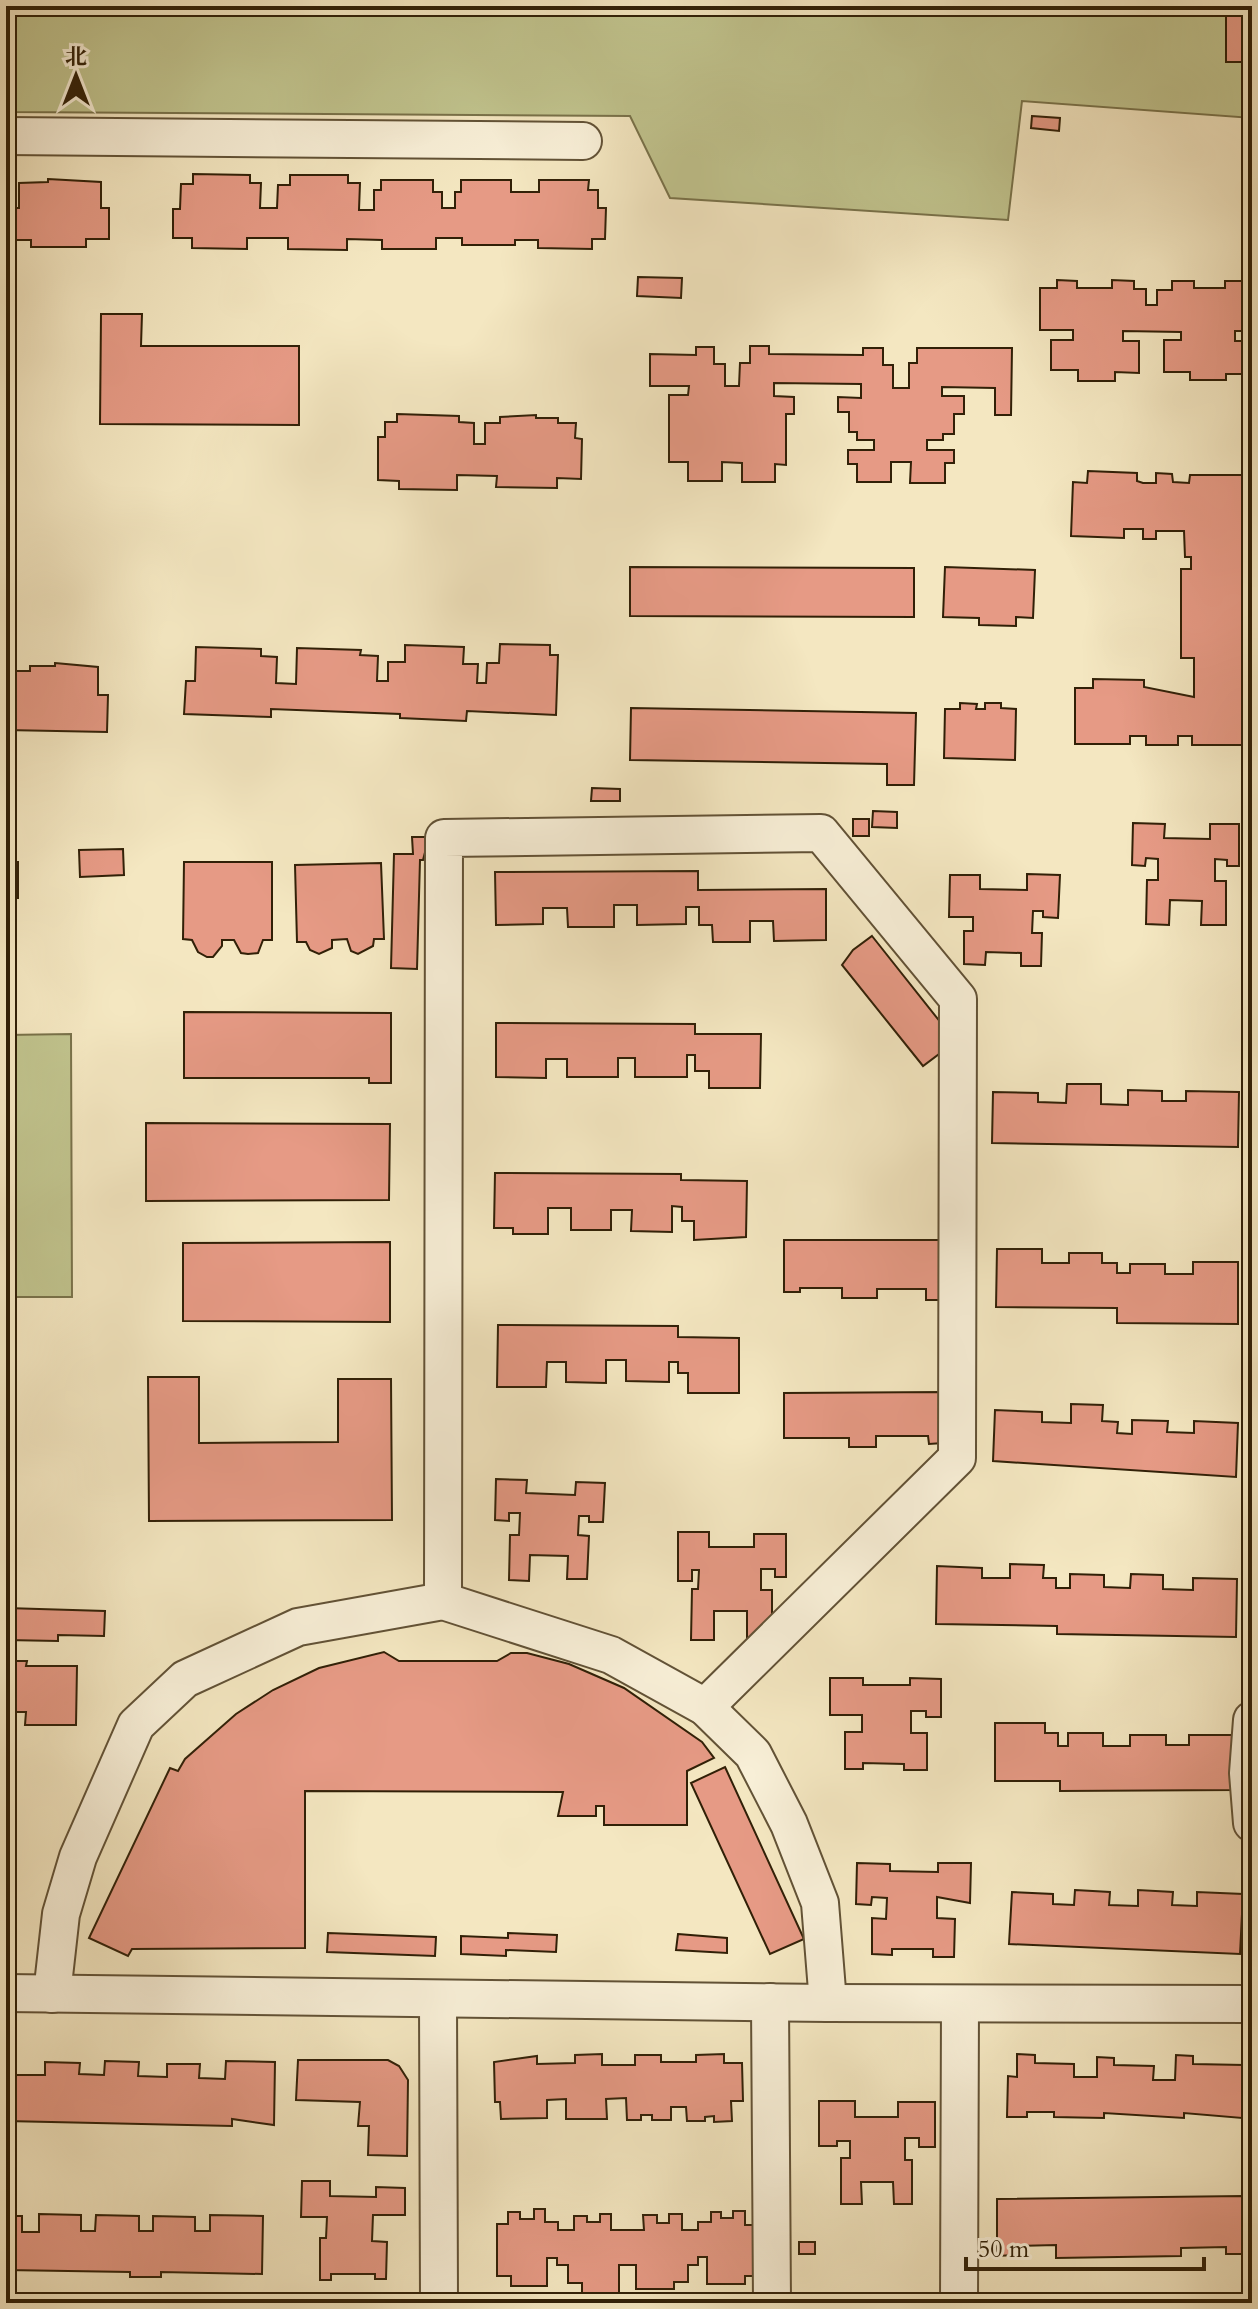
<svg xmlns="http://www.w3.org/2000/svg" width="1258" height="2309" font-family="Cardo,'Noto Serif SC',serif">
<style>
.green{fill:#c1c48e;stroke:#79724a;stroke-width:2}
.building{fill:#e69a85;stroke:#312007;stroke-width:2}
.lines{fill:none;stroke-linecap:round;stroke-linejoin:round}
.street-casing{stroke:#625236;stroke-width:40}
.street{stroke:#f8efd7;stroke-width:36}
</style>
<rect width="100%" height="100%" fill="#f4e7c1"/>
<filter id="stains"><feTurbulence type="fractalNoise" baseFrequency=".0025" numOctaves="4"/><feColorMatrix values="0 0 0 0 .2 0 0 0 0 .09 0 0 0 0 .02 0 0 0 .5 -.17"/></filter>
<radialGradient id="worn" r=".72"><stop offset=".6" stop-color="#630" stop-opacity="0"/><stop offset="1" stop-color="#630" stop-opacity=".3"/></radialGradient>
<g class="green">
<path d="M6 6H1252V118L1022 101 1008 220 670 198 630 116 6 112Z"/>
<path d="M71 1034 72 1297H6V1035Z"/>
</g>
<g class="building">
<rect x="1226" y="6" width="26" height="56"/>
<path d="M1032 116 1060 118 1059 131 1031 128Z"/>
<path d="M193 174 250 175V183H261L260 208H277L278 185H290V175H348V183H360L359 210H374V190H381V180H433V192H442V208H455V192H461V180H511V192H539V180H589L588 190H598V208H606L605 239H592V249L538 248V240H515V245H462V238H436V249H382V240L347 239V250L288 249V238H247V249L192 248V238H173V209H180L181 184H193Z"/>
<path d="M48 179 101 182V208H109V239H86V247H31V240H6V208H19V183L48 182Z"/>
<path d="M638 277 682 278 681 298 637 296Z"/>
<path d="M1057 280 1077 281V288H1112V280L1134 281V289H1146V305H1157V290H1172V281H1194V288H1225V281H1248V291H1252V331H1235V341H1252V374H1226V380H1190V372H1164V340H1181V332L1123 331V341H1139V373L1115 372V381H1078V370H1051V340H1073V330H1040V288H1057Z"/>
<path d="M101 314H142L141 346H299V425L100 424Z"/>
<path d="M750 346H769V354L863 355V348H883V365H893V388H909V363H917V348H1012L1011 415H995V388L942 387V396H964V414H954V434H943V440H927V450H954V463H945V483H910L911 462H891V482H857V464H848V450H874V440H857V432H849V412H838V397L861 398V384L774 383V396L794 397V414H786V465L775 464V482H742V463L722 462V481H688V462H669V395H688L689 386H650V354L696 355V347H714V364H725V386H739L740 363H750Z"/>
<path d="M397 414 459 416V422L474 423V444H485V423H500V417L536 415V418H558V423H576L575 438 582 439 581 479 557 478V488L496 487 497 476 457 475V490L399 489V481L378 480V437H385V422H397Z"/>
<path d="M1088 471 1137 473V481L1143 483H1156V473L1172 474 1173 482 1189 483 1190 475H1252L1251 745H1192V736H1178V745H1146V736H1130V744H1075V688H1093V679L1144 680V687L1194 697V658H1181V569H1191V557H1185L1184 531H1156V539H1143V529H1124V538L1071 536 1073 482 1087 483Z"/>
<path d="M630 567 914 568V617L630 616Z"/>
<path d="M945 567 1035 570 1033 618 1016 617V626L979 625V618L943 617Z"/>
<path d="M500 644 550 645V655H558L556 715 467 711 466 721 400 718V714L271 709V717L184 714 186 681H195L196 647 261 649V656L277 657 276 683 296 684 297 648 361 650 360 655 378 656 377 681H388V662H405V645L464 647 463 664H478L477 683H486L487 663H499Z"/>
<path d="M55 663 98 667V695H108L107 732 6 730V695L14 696 15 671H30V666H55Z"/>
<path d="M960 703 977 704 976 709H985V703H1001V708L1016 709 1015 760 944 758 945 709H960Z"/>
<path d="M631 708 916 713 914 785H887V764L630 760Z"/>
<path d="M592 788 620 789V801H591Z"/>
<path d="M873 811 897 812V828L872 827Z"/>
<rect x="853" y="819" width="16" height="17"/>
<path d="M1133 823 1165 824 1164 838 1210 839V824H1239V866H1227V860L1215 859V881H1226V925H1201L1202 901 1170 900 1169 925 1146 924 1147 880H1158V859L1146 858 1145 866 1132 865Z"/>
<path d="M412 837H429L423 860H420L417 969 391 968 394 854H413Z"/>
<path d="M123 849 124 875 80 877 79 850Z"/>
<rect x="6" y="862" width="12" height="36"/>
<path d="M184 862H272V940H263L258 953 248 954 241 953 234 940H222V946L213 957H207L198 952 192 940 183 939Z"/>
<path d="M381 863 384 939H374L373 946 358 954 351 951 347 939 332 940V948L319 954 310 950 306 942H297L295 865Z"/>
<path d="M698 871V890L826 889V940L774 941 773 921H750V942H713L712 925H699V907H686V924L637 925V905H614V927H568L567 908H543V924L496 925 495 872Z"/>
<path d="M1027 874 1060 875 1058 918 1043 917V911H1033L1032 933H1042L1041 966H1021V953L986 952 985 965 964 964V931H973V917H949L950 875H980V889L1027 890Z"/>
<path d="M872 936 945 1028 947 1048 923 1066 842 965 853 950Z"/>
<path d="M184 1012 391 1013V1083H369V1078H184Z"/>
<path d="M496 1023 695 1024V1034H761L760 1088H709V1071H695V1055H687V1077H635V1058H618V1077H567V1059H546V1078L496 1077Z"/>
<path d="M1067 1084H1101V1104L1128 1105V1090L1162 1091V1101H1186V1091L1239 1092 1238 1147 992 1143 993 1092 1038 1093V1102L1066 1103Z"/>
<path d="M146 1123 390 1124 389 1200 146 1201Z"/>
<path d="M495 1173 681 1174V1180L747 1181 746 1237 694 1240V1221H682V1207L672 1206V1232L631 1231 632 1210H611V1230H571V1208H548V1234H513V1228H494Z"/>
<path d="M784 1240H944V1300H926V1289H877V1298H842V1288H800V1292H784Z"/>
<path d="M390 1242V1322L183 1321V1243Z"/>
<path d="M997 1249H1042V1263H1069V1253H1102V1263H1117V1273H1130V1264H1165V1274H1193V1262H1238V1324L1117 1323V1308L996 1307Z"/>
<path d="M498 1325 678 1326V1337L739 1338V1393H688V1373H678V1362H669V1382L626 1381V1360H606V1383L566 1382V1362H547L546 1387H497Z"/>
<path d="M148 1377H199V1443L338 1442V1379H391L392 1520 149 1521Z"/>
<path d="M943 1392V1443L929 1444 928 1436H876V1447H849V1438H784V1393Z"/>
<path d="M1071 1404 1103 1405 1102 1421 1118 1422 1117 1433 1132 1434V1420L1168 1421 1167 1432 1194 1433V1421L1238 1423 1236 1477 993 1461 995 1410 1042 1412V1422L1071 1423Z"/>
<path d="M496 1479 527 1480 526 1493 575 1495 576 1482 605 1483 603 1522H589V1516H579L578 1535 589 1536 587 1579H567L568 1556 530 1555 529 1581 509 1580 510 1535H519L520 1513H509V1521L495 1520Z"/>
<path d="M678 1532H709V1547H754V1534H786V1577H775V1569H761V1590H772V1640H747V1611H714V1640H691L692 1589H698L699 1570H692V1581H678Z"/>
<path d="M1010 1564 1044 1565 1043 1578H1056V1588H1070V1574L1104 1575V1587L1130 1588 1131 1574 1163 1575V1589L1193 1590V1578L1237 1579 1236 1637 1057 1634V1626L936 1624 937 1566 982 1568V1578H1010Z"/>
<path d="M6 1608 105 1611 104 1636 58 1635V1641L6 1640Z"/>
<path d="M384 1652 399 1661H497L511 1653H527L569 1664 624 1688 702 1742 714 1758 687 1771V1825H604V1806H596V1816H558L563 1792 305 1791V1948L132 1949 128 1956 89 1938 170 1768 178 1771 185 1759 236 1714 273 1690 319 1668Z"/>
<path d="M6 1661H27L26 1666H77L76 1725H25L26 1712H6Z"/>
<path d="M830 1678H863V1685H910V1678L941 1679V1717H926V1711H911V1733H927V1770H904V1764L863 1763V1769H845V1732H862V1715H830Z"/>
<path d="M995 1723H1045V1733H1058V1746H1068V1733H1103V1746H1130V1735H1166V1745H1189V1735H1236V1790L1060 1791V1781H995Z"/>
<path d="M725 1767 804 1939 770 1954 691 1783Z"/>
<path d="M857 1863 890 1864V1871L938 1872V1863H971L970 1903 937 1897V1918L955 1919 954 1957H933V1949H892V1955L872 1954V1918L886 1919 887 1898 872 1897 871 1905 856 1904Z"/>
<path d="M1075 1890 1110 1892 1109 1905 1138 1906V1890L1173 1892 1172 1905 1197 1906V1892L1243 1894 1240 1954 1009 1944 1012 1892 1053 1894V1904L1074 1905Z"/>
<path d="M328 1933 436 1937 435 1956 327 1952Z"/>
<path d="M508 1933 557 1935 556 1952 506 1950V1956L461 1954V1936L508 1938Z"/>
<path d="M678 1934 727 1938V1953L676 1950Z"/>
<path d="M602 2054V2065H635V2055H661V2062H696V2055L724 2054V2063H742L743 2101H731L732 2121 714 2122V2116L705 2117V2121H687L686 2107H671V2120H652V2115H641V2120H627L626 2098 606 2099 607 2119H566V2099L547 2100V2118L501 2119 500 2102H495L494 2062 537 2056V2064L575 2063V2055Z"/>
<path d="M1017 2054 1035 2055V2063L1074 2064V2077H1097V2057L1114 2058V2065L1154 2066 1153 2080H1175L1176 2055 1193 2056V2064L1244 2065 1242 2118 1184 2113V2118L1104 2113V2118L1054 2117V2112H1027V2117H1007L1008 2076 1017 2077Z"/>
<path d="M298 2060H388L399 2066 408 2080 407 2156 368 2155 369 2126H358L360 2102 296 2100Z"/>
<path d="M105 2061 139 2062 138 2076 167 2077V2064H200L199 2078 225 2079 226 2061 275 2062 274 2125 232 2119V2126L6 2121V2064H16V2075H45V2062L80 2063 79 2074 104 2075Z"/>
<path d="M819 2101H855V2117H898V2102H935V2147H919V2138H905V2160H912V2204H894L893 2182H861L862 2204H841V2158H850V2141H837V2146H819Z"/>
<path d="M302 2181H330V2196L376 2197V2187L405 2188V2215H373L372 2241 387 2242 386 2279H375V2274H331V2280H320V2238H326L327 2217H301Z"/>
<path d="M1242 2196 1243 2254H1226V2247L1181 2248V2256L1056 2258V2245L1015 2246V2255L997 2256V2199Z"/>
<path d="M534 2209H545V2222H558V2230H574V2216H587V2222H600V2214H611V2230H644L643 2215H657V2223H669V2214H682V2230H698V2222H711V2212H721V2218H733V2211H745V2225H758V2276H745V2284H707V2257H698V2265H688V2282H674V2289H636V2265H619V2294H582V2283H568V2265H557V2258H547V2286H511V2276H497V2224H508V2212H520V2219H534Z"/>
<path d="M39 2214 81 2215V2231H95L96 2215 139 2216V2231H153V2216L195 2217V2231H210V2215L263 2216 262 2274 161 2272V2277H130V2272L6 2270V2216H22V2232H39Z"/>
<rect x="799" y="2242" width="16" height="12"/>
</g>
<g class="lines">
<defs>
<g id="street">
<path d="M6 136 583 141"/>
<path d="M443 1601 444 838 821 833 958 999 957 1458 705 1707"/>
<path d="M1252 1720 1248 1773 1252 1823"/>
<path d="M6 1993 828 2003 1252 2004"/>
<path d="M52 1994 61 1914 78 1857 136 1725 185 1679 298 1627 443 1601 611 1655 705 1707 753 1754 789 1824 820 1903 828 2003"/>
<path d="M438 1999 439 2303"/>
<path d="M770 2002 772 2303"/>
<path d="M959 2303 960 2004"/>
</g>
</defs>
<use href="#street" class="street-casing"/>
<use href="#street" class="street"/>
</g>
<rect width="1258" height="2309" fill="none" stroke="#f4e7c1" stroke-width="32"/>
<rect x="8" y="8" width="1242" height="2293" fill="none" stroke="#312007" stroke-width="4"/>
<rect x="16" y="16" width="1226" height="2277" fill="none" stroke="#312007" stroke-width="2"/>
<g transform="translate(76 76)" stroke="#f8efd7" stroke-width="6" paint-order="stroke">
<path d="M0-6L14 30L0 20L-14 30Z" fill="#312007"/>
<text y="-12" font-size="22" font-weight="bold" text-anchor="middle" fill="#312007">北</text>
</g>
<path d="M966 2257v12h238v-12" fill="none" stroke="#312007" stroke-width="4"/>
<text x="978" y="2257" font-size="24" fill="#312007" stroke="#f8efd7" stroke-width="6" paint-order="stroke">50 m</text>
<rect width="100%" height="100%" filter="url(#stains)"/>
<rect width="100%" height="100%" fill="url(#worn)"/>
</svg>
